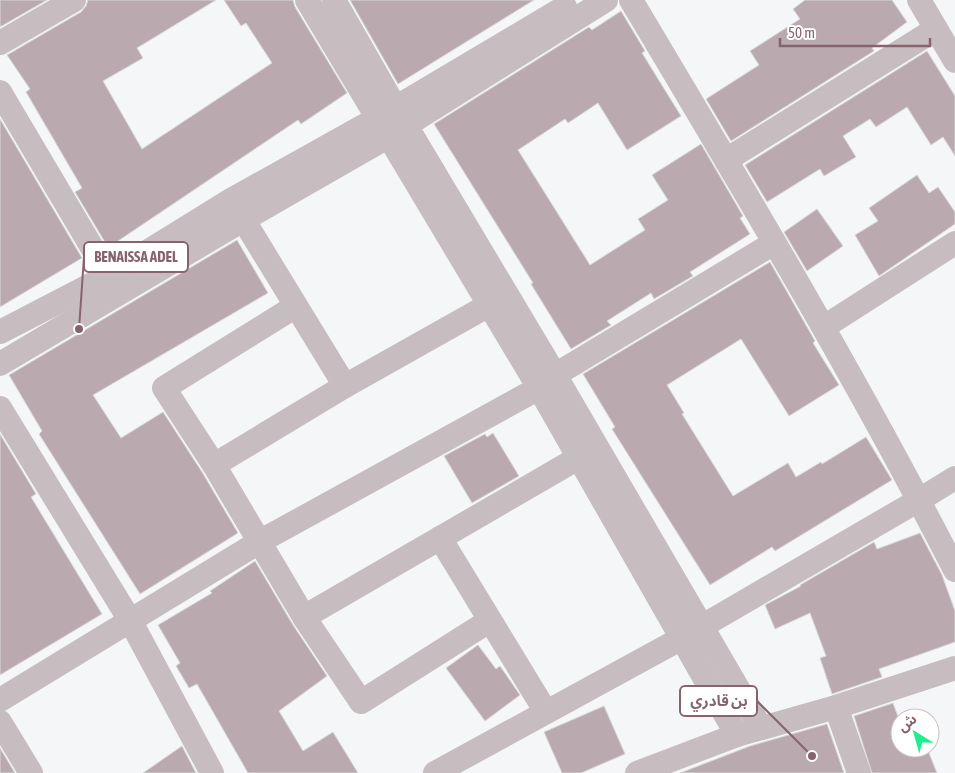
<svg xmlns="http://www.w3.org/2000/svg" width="955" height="773" font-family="'Asap Condensed','Noto Sans Arabic',sans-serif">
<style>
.building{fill:#baaaaf;stroke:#d7d8d9}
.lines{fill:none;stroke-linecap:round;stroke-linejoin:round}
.minor{stroke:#c7bdc0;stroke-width:24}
.leader{fill:none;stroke:#87646d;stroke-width:2}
.callout-dot{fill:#87646d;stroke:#fff;stroke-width:2}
.callout{fill:#fff;stroke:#87646d;stroke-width:2}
.callout-label{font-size:15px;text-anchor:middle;font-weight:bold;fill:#87646d}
</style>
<rect width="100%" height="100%" fill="#f4f6f8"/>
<g class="building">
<path d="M0 0H47L0 27Z"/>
<path d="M88 0H216L137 48 143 58 103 81 142 149 272 63 246 23 241 26 224 0H293L295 7 347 93 301 124 298 120 112 245 110 242 106 244 75 192 82 188 26 92 30 89 7 55 81 12 86 6Z"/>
<path d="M350 0H534L398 84Z"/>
<path d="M805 0H892L907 22 872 48 874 51 731 141 706 99 759 65 750 51 800 19 793 9Z"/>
<path d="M621 11 645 51 642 53 681 116 627 150 598 103 568 123 565 119 518 150 590 265 645 230 638 219 668 200 652 175 701 144 743 216 740 218 750 234 690 272 693 276 654 299 651 293 607 321 611 325 571 349 531 284 533 283 434 124 589 27 592 30Z"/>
<path d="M927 51 955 96V156L943 137 931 145 907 107 876 127 870 119 843 136 856 157 824 176 820 169 767 202 745 165Z"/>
<path d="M0 119 82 258 0 307Z"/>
<path d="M917 175 929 193 938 187 955 212V224L879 276 855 235 878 221 869 208Z"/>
<path d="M817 209 843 246 807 271 784 232Z"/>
<path d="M237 240 268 293 93 395 121 438 163 412 202 472 238 533 140 594 39 434 42 431 9 375Z"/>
<path d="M770 262 815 341 813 343 839 385 789 416 741 339 667 385 684 413 682 414 733 496 788 463 796 477 821 462 822 464 866 437 892 480 775 551 772 547 710 585 612 429 615 427 583 374Z"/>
<path d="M493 433 519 476 472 503 444 456 485 434 487 437Z"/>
<path d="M0 434 36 494 31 497 102 614 0 675Z"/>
<path d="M920 533 942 575 955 611V642L879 669 882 677 832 694 820 658 826 656 810 613 775 629 765 605 801 586 800 585 874 542 877 549Z"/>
<path d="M255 561 293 625 327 676 279 711 303 751 333 732 358 773H248L197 684 189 688 176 666 180 663 158 625 212 593 210 591Z"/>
<path d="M478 645 496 669 500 666 520 695 485 721 446 668Z"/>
<path d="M893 703 900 722V748H927L937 773H872L854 716Z"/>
<path d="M604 706 625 754 581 773H562L544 732Z"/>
<path d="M827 724 844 773H680L750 746Z"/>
<path d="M182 746 196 773H143Z"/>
<path d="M0 748 15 773H0Z"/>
</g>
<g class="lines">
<g class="minor">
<path d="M307 0 539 388 737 735"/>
<path d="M334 0 395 107 555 375 761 728"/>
<path d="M631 0C743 188 855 375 955 570"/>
<path d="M919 0 955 61"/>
<path d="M0 43 74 0"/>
<path d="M0 92 116 288"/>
<path d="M726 160 936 29"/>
<path d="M235 206 345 386 489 305"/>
<path d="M296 306 164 388 214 465 345 386"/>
<path d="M824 327 955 243"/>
<path d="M0 332 108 276 231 200 378 118 565 7"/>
<path d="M0 364 243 220 389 136 606 0"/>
<path d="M0 408 131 622 212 773"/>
<path d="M214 465 304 617 361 702 489 621"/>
<path d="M440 538 546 712"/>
<path d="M304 617 592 450"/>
<path d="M0 700 259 542 539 388 555 375 774 243"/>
<path d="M836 707 859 773"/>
<path d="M0 722 31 773"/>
<path d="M435 773 682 638 919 500 955 478"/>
<path d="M637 773 737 735 836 707 955 668"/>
</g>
</g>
<path class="leader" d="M79 329L84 257M812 756L757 701"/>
<g class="callout-dot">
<circle cx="79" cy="329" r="5"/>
<circle cx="812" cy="756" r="5"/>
</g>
<g class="callout">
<rect x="84" y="242" width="104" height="30" rx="5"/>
<rect x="680" y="686" width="77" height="30" rx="5"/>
</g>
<g class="callout-label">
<text x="136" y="262">BENAISSA ADEL</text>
<text x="719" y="706">بن قادري</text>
</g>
<g transform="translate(915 733) rotate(323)"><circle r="24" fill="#ffffff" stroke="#cfc1c5"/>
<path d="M0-4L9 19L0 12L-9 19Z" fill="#1def8d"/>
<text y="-8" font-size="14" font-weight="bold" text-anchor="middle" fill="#87646d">ش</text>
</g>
<path d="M780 38v8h150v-8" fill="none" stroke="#87646d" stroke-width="2.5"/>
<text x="788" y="38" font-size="15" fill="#87646d" stroke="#ffffff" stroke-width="4" paint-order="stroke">50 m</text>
</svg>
